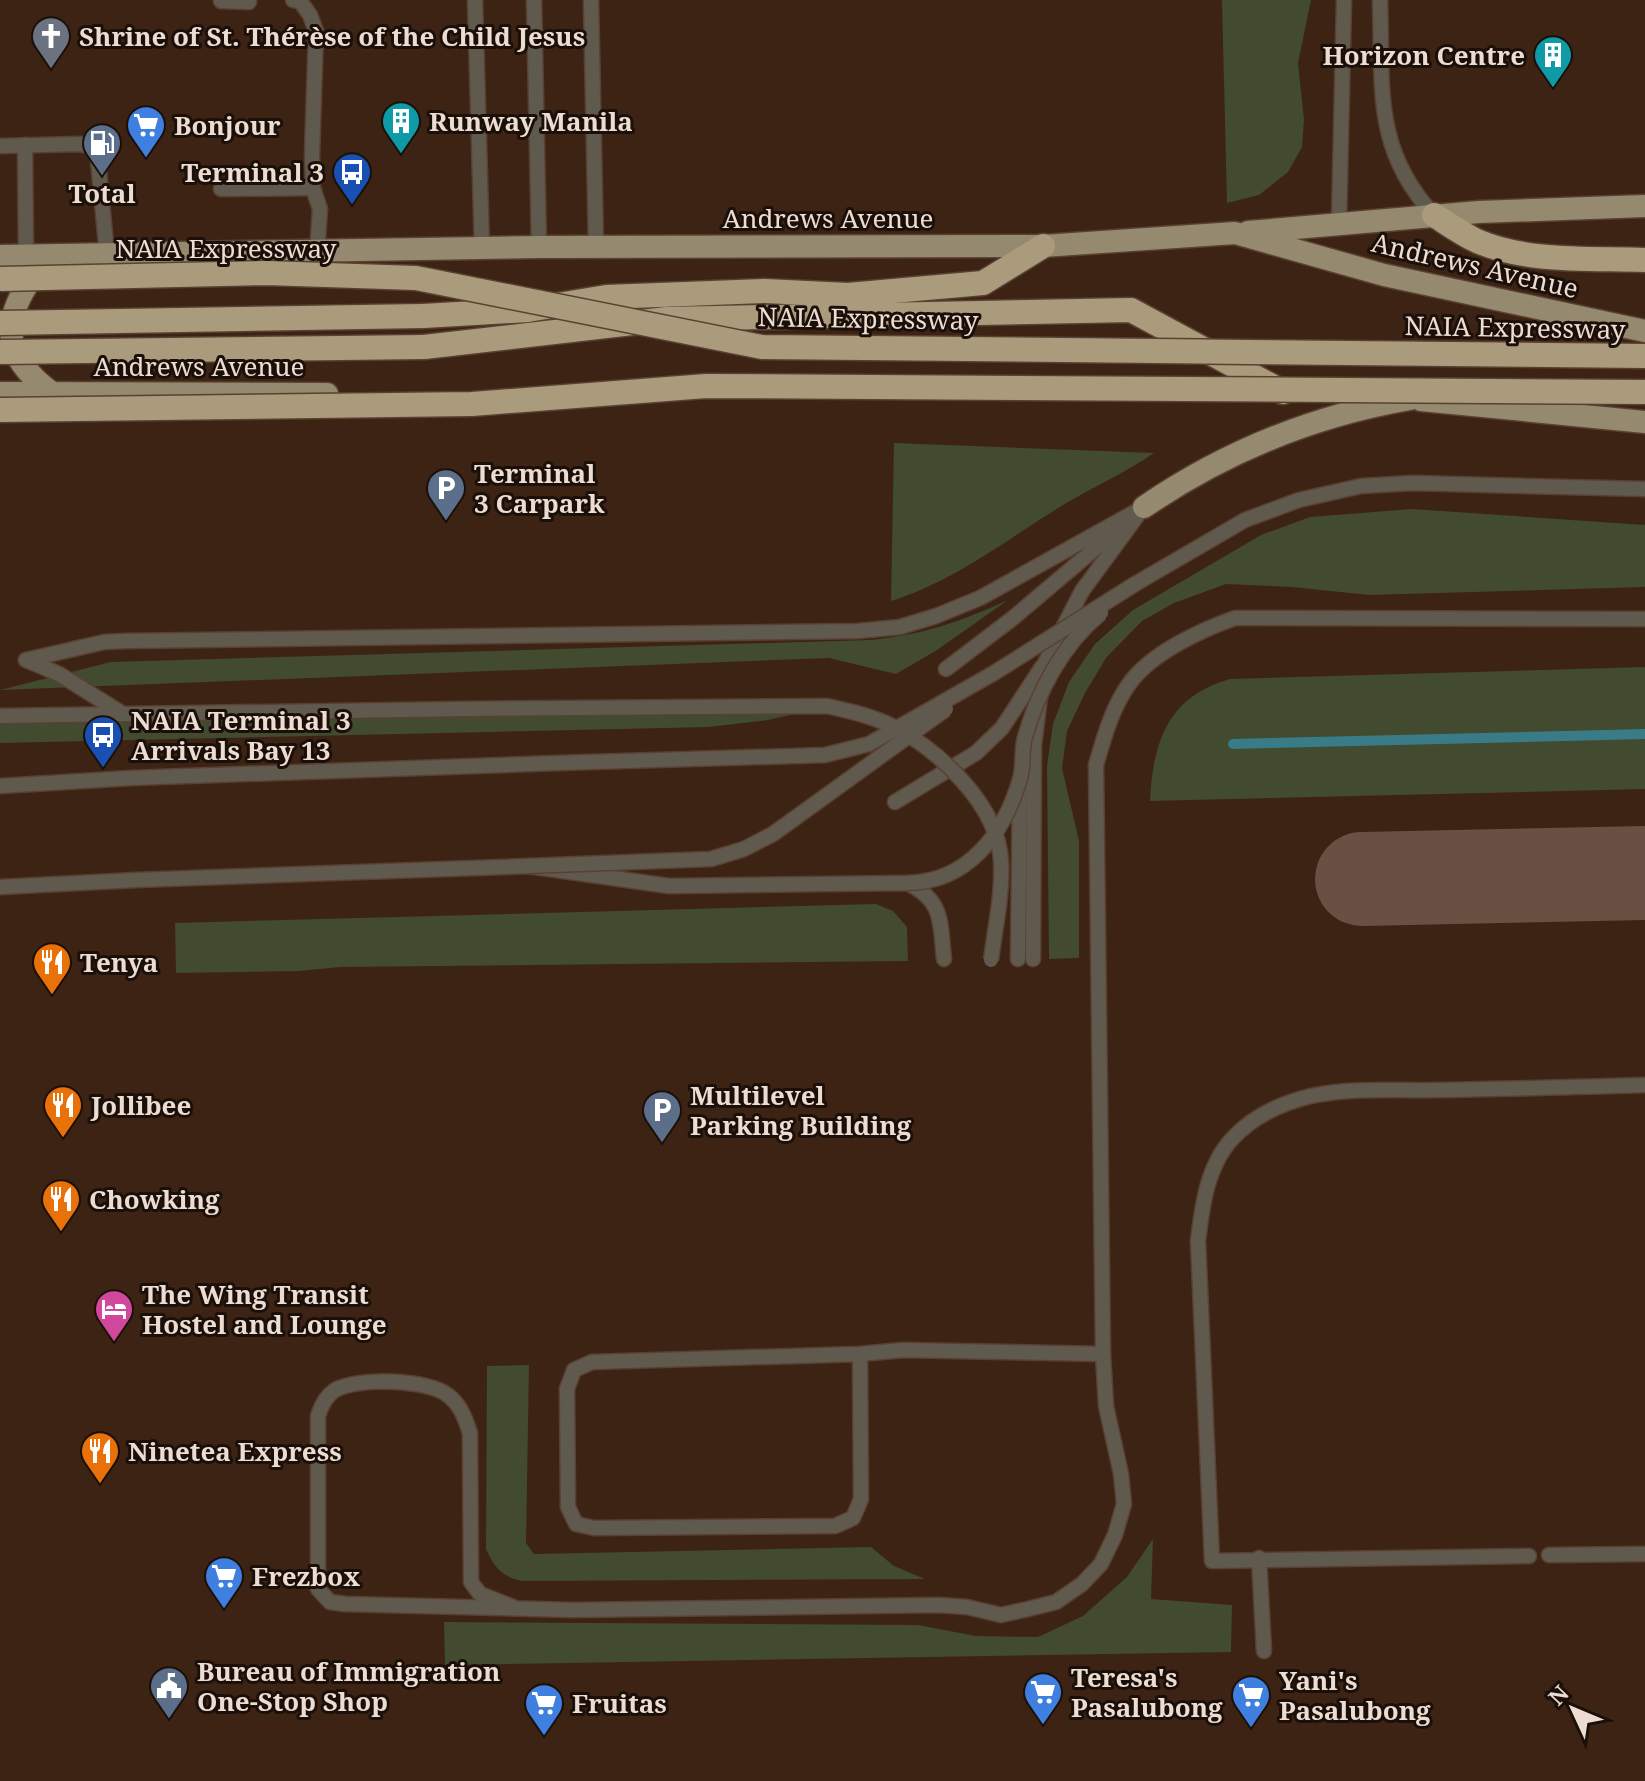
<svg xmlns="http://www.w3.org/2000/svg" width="1645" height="1781" font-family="'Noto Serif',serif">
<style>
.green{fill:#424a2f}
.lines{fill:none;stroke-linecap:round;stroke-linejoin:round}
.stream{stroke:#397c87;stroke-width:10}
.taxiway{stroke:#685043;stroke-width:94}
.service-casing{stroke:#594132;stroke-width:17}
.primary-casing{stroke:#594132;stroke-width:25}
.motorway-casing{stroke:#594132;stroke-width:27}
.service{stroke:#605a4e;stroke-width:14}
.primary{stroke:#95896f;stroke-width:22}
.motorway{stroke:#aa9b7c;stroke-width:24}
.service-bridge-casing{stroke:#594132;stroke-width:17;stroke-linecap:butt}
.motorway-bridge-casing{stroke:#594132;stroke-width:27;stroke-linecap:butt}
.service-bridge{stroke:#605a4e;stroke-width:14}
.motorway-bridge{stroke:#aa9b7c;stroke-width:24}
.labels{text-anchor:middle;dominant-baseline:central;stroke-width:6;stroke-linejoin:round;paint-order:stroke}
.poi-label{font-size:26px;font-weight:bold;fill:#eddcd2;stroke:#1b1009;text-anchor:start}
.street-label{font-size:26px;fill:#eddcd2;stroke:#1b1009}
</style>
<rect width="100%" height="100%" fill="#3d2314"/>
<g class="green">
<path d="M1222 0H1311L1298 63 1304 120 1302 147 1288 172 1259 195 1227 203Z"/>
<path d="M894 443 1154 453C1125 473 1093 487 1063 505 1006 540 955 581 891 601Z"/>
<path d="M1412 509 1645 525V587L1369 595 1292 587 1226 584 1174 603 1142 621 1106 658 1085 693 1067 731 1062 768 1079 841V958L1049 959 1047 766 1053 724 1069 682 1095 644 1133 610 1261 535 1310 517Z"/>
<path d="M1008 600 937 650 896 674 829 658 0 690 111 662 870 640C922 635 960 622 1008 600Z"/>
<path d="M1645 667V789L1150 801C1153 742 1167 697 1230 679Z"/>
<path d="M819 708 768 720 709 727 0 743V722Z"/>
<path d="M876 904 893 911 907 927 908 961 340 967 299 971 176 973 175 923Z"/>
<path d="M529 1365 526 1543 534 1554 871 1547 894 1566 925 1579 522 1581C501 1576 495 1568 486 1549L487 1366Z"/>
<path d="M1153 1539 1151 1599 1232 1605 1231 1652 445 1665 444 1622 918 1625 976 1636 1038 1637 1083 1616 1127 1577Z"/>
</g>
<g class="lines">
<path class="stream" d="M1233 744 1645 734"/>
<path class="taxiway" d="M1362 879 1645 873"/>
<defs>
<g id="service">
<path d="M293 0 300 1 310 15 316 31 312 155 313 188 320 209 317 252"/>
<path d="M475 0 482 249"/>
<path d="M534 0 539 247"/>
<path d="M591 0 596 247"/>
<path d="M1380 0C1383 84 1372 149 1434 215"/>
<path d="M221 1 249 2"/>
<path d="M25 145 26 256"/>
<path d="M0 146 79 144 91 146 97 150 107 255"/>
<path d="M221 189 313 188"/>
<path d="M1339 222 1344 0"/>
<path d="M1135 584 1245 520 1299 500 1361 486 1412 483 1645 489"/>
<path d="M26 660 104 642 125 641 858 631 900 627 936 616 980 598 1144 507"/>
<path d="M26 660 59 674 123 714"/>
<path d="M946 669 1013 618 1123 525"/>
<path d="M0 716 461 709"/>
<path d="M0 786 131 778 557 763"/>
<path d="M895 802 976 753 1002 728 1042 667"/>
<path d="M0 887 136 880 528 866 669 886 907 883C944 900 940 923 944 959"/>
<path d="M1018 959 1020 784"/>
<path d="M1033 959 1034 745 1044 665 1082 591 1140 512"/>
<path d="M860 1354 861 1499 853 1518 835 1526 594 1528 576 1524 568 1507 567 1389 574 1370 592 1362 860 1354 903 1350 1103 1354"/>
<path d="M1549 1555 1645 1554"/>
<path d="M1529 1556 1212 1561 1198 1241C1202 1207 1207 1166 1232 1139 1252 1117 1282 1103 1311 1096 1353 1087 1396 1091 1438 1090 1507 1089 1576 1087 1645 1085"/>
<path d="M1259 1558 1264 1651"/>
<path d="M513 1607 480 1594 471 1582 470 1433C465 1418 461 1406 449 1396 429 1379 357 1377 335 1390 326 1396 321 1406 318 1416V1589L330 1602 345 1604 572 1610 938 1605 967 1607 1001 1615 1028 1609 1056 1602 1082 1584 1101 1564 1115 1535 1124 1504 1121 1474 1106 1406 1103 1354 1096 765C1104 737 1112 708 1129 684 1151 653 1201 630 1235 618L1645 619"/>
</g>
<g id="primary">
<path d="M1248 232 1479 212 1645 206"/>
<path d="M0 256 539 247 1043 246 1235 233 1384 275 1645 331"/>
<path d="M39 268C0 318 0 355 52 393"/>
<path d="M0 393 327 394"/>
<path d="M1421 400 1645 422"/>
<path d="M1144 507C1226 451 1312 416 1410 399"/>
</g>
<g id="motorway">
<path d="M1434 215C1448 224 1462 234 1477 241 1528 263 1591 258 1645 260"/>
<path d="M423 316 528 310 606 297 765 291 848 295 983 283 1043 246"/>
<path d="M424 347 667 319 1131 310 1283 392"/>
</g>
</defs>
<use href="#service" class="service-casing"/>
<use href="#primary" class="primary-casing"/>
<use href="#motorway" class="motorway-casing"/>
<use href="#service" class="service"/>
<use href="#primary" class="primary"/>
<use href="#motorway" class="motorway"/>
<defs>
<g id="service-bridge">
<path d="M461 709 827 706C849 711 872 716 892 726 939 750 998 805 1001 861 1003 893 995 928 991 960"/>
<path d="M557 763 825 755 869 744 994 673 1135 584"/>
<path d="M528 866 711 859 744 849 773 834 946 709"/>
<path d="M907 883C968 882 1004 834 1020 779 1024 766 1021 750 1025 737 1038 691 1063 644 1101 613"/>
</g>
<g id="motorway-bridge">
<path d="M0 279 266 273 416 278 762 347 1645 356"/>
<path d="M0 323 423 316"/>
<path d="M0 352 424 347"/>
<path d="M0 410 472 404 706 386 1645 392"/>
</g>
</defs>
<use href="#service-bridge" class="service-bridge-casing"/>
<use href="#motorway-bridge" class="motorway-bridge-casing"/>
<use href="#service-bridge" class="service-bridge"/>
<use href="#motorway-bridge" class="motorway-bridge"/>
</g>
<defs>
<symbol id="church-pin" viewBox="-11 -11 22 30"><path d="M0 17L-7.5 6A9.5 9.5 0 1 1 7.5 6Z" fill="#6b7280" stroke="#1b1009"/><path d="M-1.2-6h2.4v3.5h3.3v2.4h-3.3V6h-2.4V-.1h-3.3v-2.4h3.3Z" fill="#fff"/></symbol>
<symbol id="building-pin" viewBox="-11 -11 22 30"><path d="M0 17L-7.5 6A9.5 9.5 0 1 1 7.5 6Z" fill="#0f9aa8" stroke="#1b1009"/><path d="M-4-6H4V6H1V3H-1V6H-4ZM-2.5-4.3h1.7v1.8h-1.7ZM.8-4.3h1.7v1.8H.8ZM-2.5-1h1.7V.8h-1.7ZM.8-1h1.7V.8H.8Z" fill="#fff"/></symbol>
<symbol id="supermarket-pin" viewBox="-11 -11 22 30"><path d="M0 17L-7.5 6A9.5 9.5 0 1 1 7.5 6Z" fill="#3f7fe0" stroke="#1b1009"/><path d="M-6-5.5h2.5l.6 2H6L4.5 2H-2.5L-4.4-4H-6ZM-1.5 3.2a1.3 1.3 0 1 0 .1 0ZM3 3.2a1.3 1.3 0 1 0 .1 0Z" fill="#fff"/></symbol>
<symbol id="fuel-pin" viewBox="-11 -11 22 30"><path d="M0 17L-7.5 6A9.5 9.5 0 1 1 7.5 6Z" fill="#5c6f8a" stroke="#1b1009"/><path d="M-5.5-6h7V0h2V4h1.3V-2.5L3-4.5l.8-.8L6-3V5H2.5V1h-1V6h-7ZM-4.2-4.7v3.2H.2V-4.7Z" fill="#fff"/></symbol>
<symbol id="bus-pin" viewBox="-11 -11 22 30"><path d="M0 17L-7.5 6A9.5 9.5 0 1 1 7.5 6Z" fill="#1a4fb4" stroke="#1b1009"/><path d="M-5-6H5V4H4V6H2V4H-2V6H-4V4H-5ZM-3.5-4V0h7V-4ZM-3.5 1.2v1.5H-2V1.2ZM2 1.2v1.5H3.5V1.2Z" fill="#fff"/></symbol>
<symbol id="parking-pin" viewBox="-11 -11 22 30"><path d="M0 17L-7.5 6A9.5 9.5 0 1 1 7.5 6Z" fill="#5c6f8a" stroke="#1b1009"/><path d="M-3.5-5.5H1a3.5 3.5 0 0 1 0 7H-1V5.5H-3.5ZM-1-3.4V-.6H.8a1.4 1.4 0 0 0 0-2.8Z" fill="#fff"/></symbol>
<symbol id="restaurant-pin" viewBox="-11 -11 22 30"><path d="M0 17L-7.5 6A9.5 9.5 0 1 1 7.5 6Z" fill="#e8710a" stroke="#1b1009"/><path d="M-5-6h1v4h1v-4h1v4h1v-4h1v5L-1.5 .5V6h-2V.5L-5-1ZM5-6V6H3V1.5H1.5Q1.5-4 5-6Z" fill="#fff"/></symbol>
<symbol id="hotel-pin" viewBox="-11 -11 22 30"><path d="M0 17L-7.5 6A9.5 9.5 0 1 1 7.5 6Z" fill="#d1479c" stroke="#1b1009"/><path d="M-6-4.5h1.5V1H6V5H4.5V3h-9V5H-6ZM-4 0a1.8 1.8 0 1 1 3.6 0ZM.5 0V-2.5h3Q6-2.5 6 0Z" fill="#fff"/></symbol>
<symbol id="civic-pin" viewBox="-11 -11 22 30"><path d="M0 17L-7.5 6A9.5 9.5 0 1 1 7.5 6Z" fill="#5c6f8a" stroke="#1b1009"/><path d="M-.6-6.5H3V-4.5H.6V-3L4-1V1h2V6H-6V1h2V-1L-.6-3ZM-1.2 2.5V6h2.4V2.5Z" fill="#fff"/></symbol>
</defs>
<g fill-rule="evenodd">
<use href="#church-pin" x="29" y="14" width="44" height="60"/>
<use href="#building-pin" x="1531" y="33" width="44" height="60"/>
<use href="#building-pin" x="379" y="99" width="44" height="60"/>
<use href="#supermarket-pin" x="124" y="103" width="44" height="60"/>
<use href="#fuel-pin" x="80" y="121" width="44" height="60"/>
<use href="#bus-pin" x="330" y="150" width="44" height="60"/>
<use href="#parking-pin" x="424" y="466" width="44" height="60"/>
<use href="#bus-pin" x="81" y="713" width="44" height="60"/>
<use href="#restaurant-pin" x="30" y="940" width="44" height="60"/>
<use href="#restaurant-pin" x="41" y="1083" width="44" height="60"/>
<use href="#parking-pin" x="640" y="1088" width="44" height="60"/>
<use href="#restaurant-pin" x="39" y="1177" width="44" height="60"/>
<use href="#hotel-pin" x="92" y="1287" width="44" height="60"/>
<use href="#restaurant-pin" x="78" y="1429" width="44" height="60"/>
<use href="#supermarket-pin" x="202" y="1554" width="44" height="60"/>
<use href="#civic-pin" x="147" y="1664" width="44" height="60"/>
<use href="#supermarket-pin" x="1021" y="1670" width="44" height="60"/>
<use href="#supermarket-pin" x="1229" y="1673" width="44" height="60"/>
<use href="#supermarket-pin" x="522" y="1681" width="44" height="60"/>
</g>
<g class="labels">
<g class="poi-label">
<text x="79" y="36">Shrine of St. Thérèse of the Child Jesus</text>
<text x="1525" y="55" text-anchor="end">Horizon Centre</text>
<text x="429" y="121">Runway Manila</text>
<text x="174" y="125">Bonjour</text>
<text x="324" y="172" text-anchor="end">Terminal 3</text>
<text x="102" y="193" text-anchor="middle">Total</text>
<text x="474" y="473">Terminal<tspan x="474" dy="30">3 Carpark</tspan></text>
<text x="131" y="720">NAIA Terminal 3<tspan x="131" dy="30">Arrivals Bay 13</tspan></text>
<text x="80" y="962">Tenya</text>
<text x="690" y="1095">Multilevel<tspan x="690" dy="30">Parking Building</tspan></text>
<text x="91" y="1105">Jollibee</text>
<text x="89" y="1199">Chowking</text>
<text x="142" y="1294">The Wing Transit<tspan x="142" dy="30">Hostel and Lounge</tspan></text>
<text x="128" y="1451">Ninetea Express</text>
<text x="252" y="1576">Frezbox</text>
<text x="197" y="1671">Bureau of Immigration<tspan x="197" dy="30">One-Stop Shop</tspan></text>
<text x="1071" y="1677">Teresa's<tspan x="1071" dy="30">Pasalubong</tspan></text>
<text x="1279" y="1680">Yani's<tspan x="1279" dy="30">Pasalubong</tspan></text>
<text x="572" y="1703">Fruitas</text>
</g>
<g class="street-label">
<text x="828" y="218">Andrews Avenue</text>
<text x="226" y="248">NAIA Expressway</text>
<text transform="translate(1475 265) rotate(13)">Andrews Avenue</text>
<text transform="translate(868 318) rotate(1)">NAIA Expressway</text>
<text transform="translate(1515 327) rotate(1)">NAIA Expressway</text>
<text x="199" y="366">Andrews Avenue</text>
</g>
</g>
<g transform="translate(1573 1709) rotate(314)" stroke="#1b1009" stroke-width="6" paint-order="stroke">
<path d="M0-6L14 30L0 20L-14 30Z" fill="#eddcd2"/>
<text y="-12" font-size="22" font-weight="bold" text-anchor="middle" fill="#eddcd2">N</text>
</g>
</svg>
